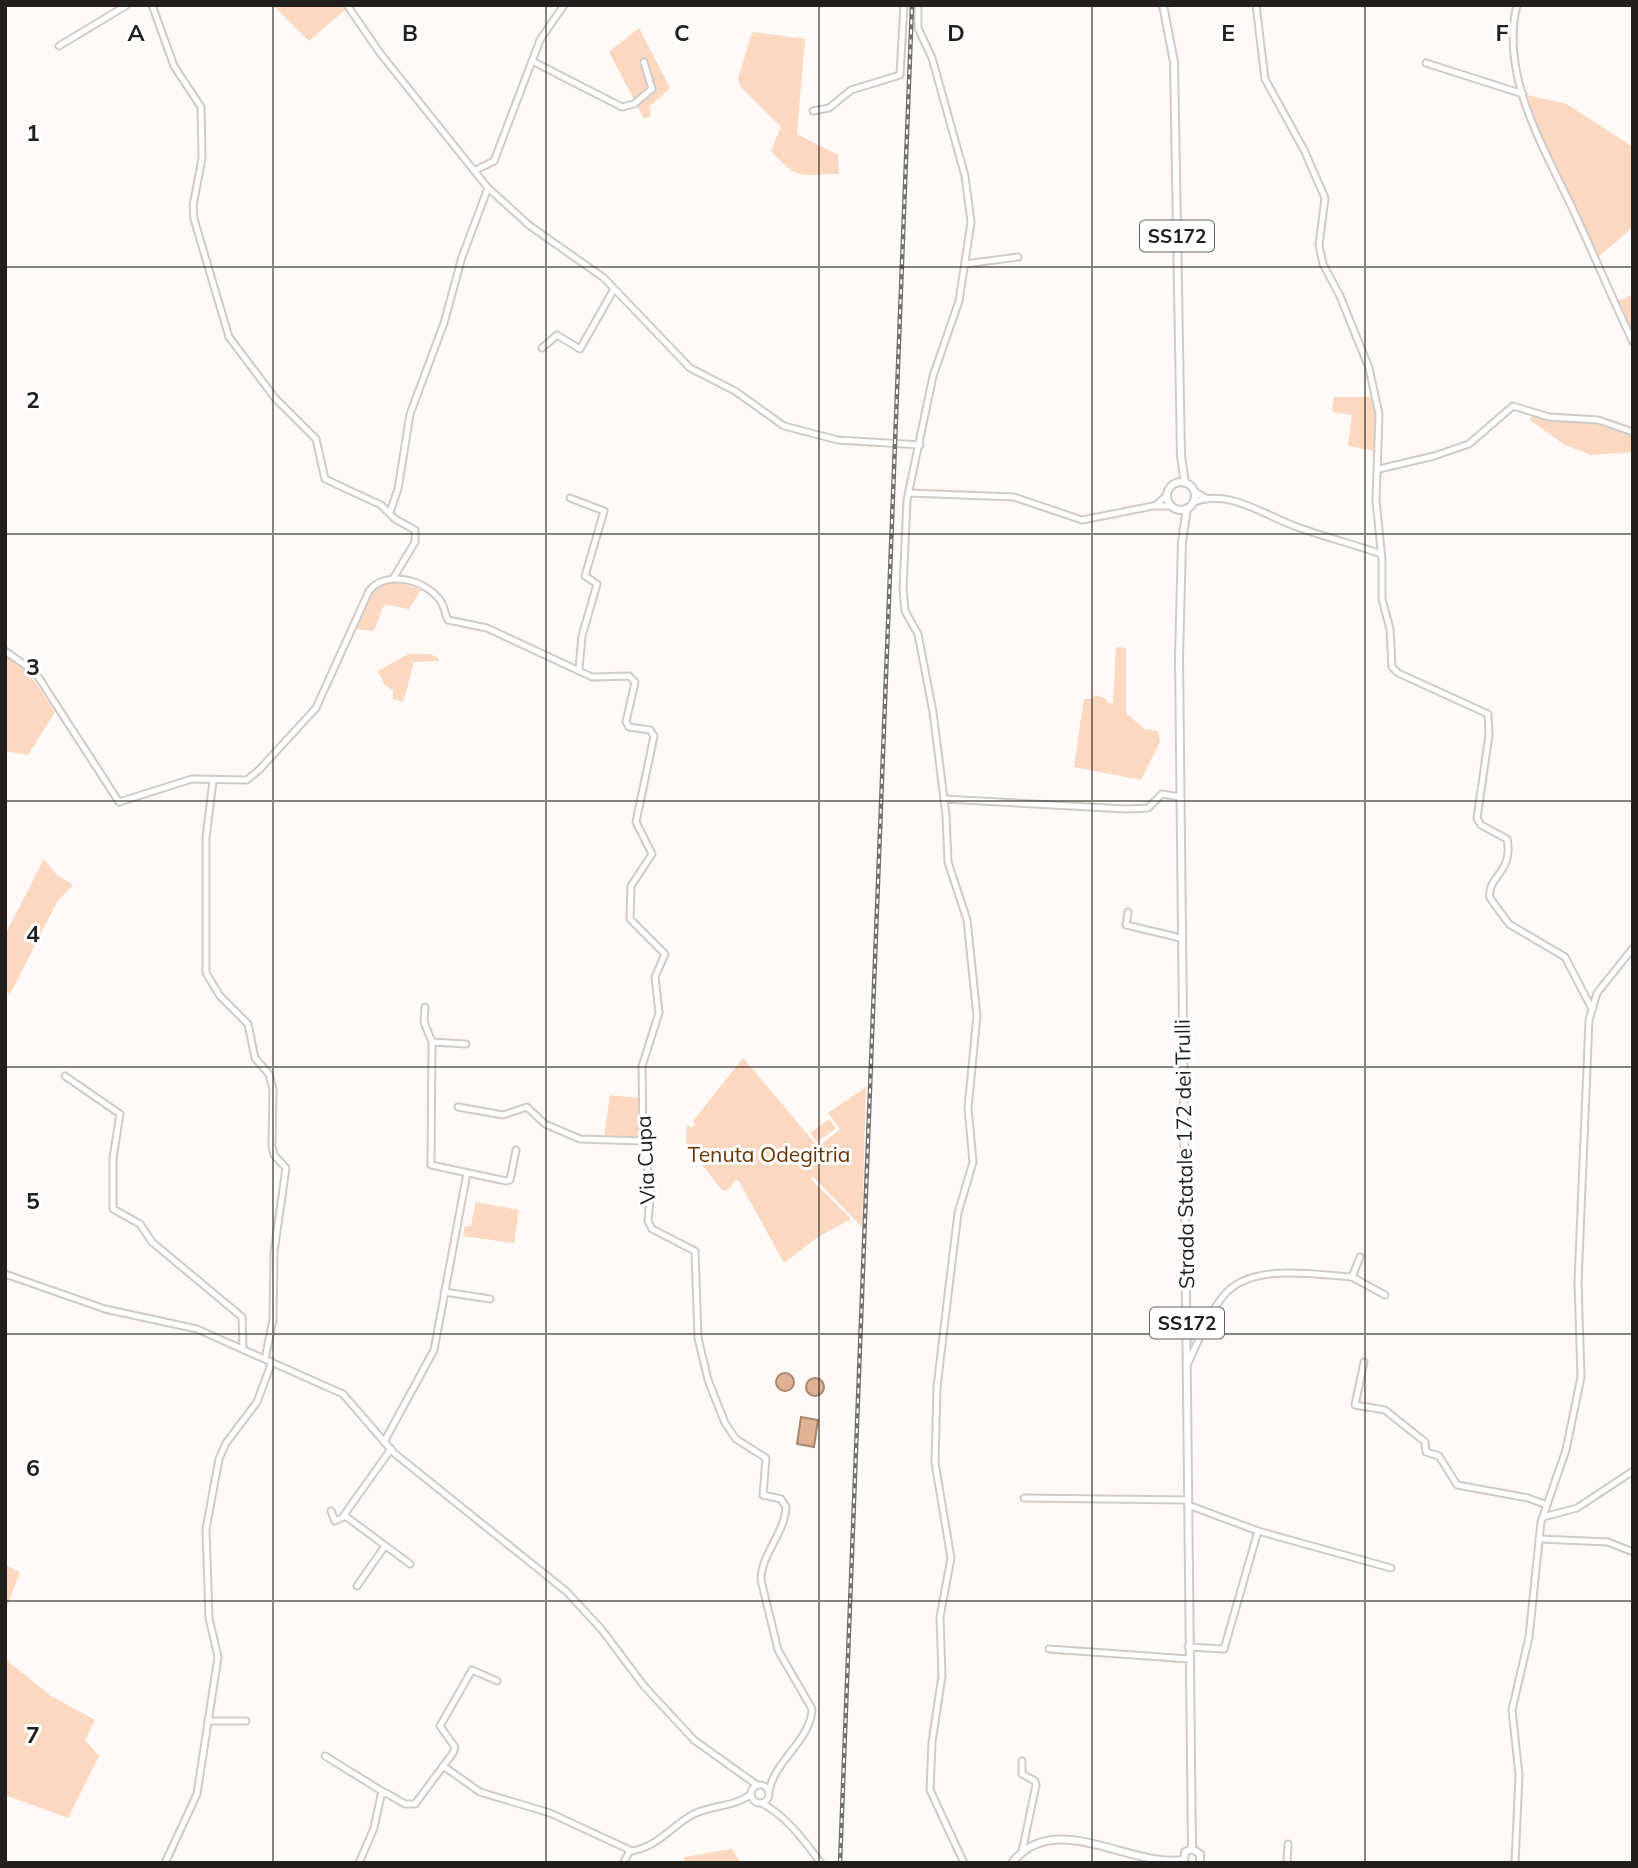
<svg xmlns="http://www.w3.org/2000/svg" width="1638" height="1868" font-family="Mulish,sans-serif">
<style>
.green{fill:#fcd8c0}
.water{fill:#e0b293;stroke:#a78670;stroke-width:2}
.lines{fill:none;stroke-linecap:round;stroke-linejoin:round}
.minor-casing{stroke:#d1cbc7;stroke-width:9}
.major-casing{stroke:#d1cbc7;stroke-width:10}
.minor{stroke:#fff;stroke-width:5}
.major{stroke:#fff;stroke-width:6}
.rail-casing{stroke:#73706e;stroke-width:4.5}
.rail{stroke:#fff;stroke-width:2;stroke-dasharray:5;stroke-linecap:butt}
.grid{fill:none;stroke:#22201e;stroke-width:2;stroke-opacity:0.55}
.labels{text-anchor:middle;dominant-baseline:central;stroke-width:6;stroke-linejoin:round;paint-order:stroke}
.shield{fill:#fff;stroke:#646362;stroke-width:2}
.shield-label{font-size:19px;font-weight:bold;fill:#22201e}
.park-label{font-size:21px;fill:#6c3400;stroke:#fff}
.street-label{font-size:21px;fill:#22201e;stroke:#fff}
.grid-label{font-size:23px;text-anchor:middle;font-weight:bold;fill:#22201e;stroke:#fff;stroke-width:6;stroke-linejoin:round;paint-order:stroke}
</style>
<rect width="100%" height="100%" fill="#fffaf7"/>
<g class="green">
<path d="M345 5 347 8 309 41 274 6Z"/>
<path d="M639 28 670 88 649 107 651 116 644 119 609 52Z"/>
<path d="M752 32 805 39 797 134 838 155 839 174C800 174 799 182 771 151L781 127 740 86 738 79Z"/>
<path d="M1527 95 1567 104 1633 147V227L1597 258 1549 160Z"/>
<path d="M1633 294V331H1630L1616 302Z"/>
<path d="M1334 397H1372L1376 414 1377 451 1348 446 1352 415 1332 412Z"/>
<path d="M1532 414 1586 421 1633 436V452L1591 455 1565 445 1530 420Z"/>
<path d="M397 581 421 590 409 609 384 604 374 631 354 629 375 585Z"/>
<path d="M1116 647 1126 648V713L1145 729 1158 731 1160 742 1141 780 1074 767 1084 699H1092L1095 695 1105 698 1108 703H1113Z"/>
<path d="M408 654H430L438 658 439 661 414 662 403 702 393 699V691L384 684 378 671Z"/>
<path d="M5 656 29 673 55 712 28 755 5 751Z"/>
<path d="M44 859 57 875 73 885 57 902 10 994 5 991V935Z"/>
<path d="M743 1058 818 1147 840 1129 828 1113 866 1087 862 1227 813 1177 811 1179 851 1219 818 1237 784 1263 739 1181 736 1180 727 1191 722 1190 686 1144 687 1124 691 1128 695 1125 693 1121Z"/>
<path d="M610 1095 638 1098 639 1138 604 1136Z"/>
<path d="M829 1119 836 1128 817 1142 810 1133Z"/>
<path d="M476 1202 519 1210 514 1243 463 1236 465 1226H471Z"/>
<path d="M5 1565 20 1572 5 1612Z"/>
<path d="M5 1659 51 1696 95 1720 85 1740 99 1756 68 1818 5 1795Z"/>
<path d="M732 1849 740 1863H685L684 1857Z"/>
</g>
<g class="water">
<circle cx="785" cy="1382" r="9"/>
<circle cx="815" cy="1387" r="9"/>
<path d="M801 1417 818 1420 814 1447 797 1444Z"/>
</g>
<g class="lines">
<defs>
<g id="minor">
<path d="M152 5 174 66 201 107 202 158 193 206 194 219 229 337 275 398 316 439 325 479 381 505 395 519 415 530V542L394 577"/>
<path d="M347 5 380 53 488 188 530 226 604 278 690 368 735 391 784 426 838 440 920 445"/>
<path d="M918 5V28L932 58 965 176 971 222 959 301 933 376 907 500 903 588 905 611 918 634 933 712 946 815 948 862 967 920 977 1016 968 1108 973 1162 958 1213 948 1295 937 1387 935 1463 951 1558 940 1617 942 1676 932 1742 930 1790 964 1863"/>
<path d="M1256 5 1265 79 1304 150 1325 198 1319 245 1323 264 1340 296 1369 368 1379 414 1376 500 1382 560V599L1390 629 1392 667 1398 673 1488 714 1489 735 1477 818 1481 825 1507 839C1514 873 1486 877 1490 898L1509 924 1565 957 1591 1007"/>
<path d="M1517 5C1499 77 1546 151 1575 214 1595 257 1613 300 1633 342"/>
<path d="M59 46 127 5"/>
<path d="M532 61 622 107 634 104 652 89 644 62"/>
<path d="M1426 63 1523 94"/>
<path d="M813 111 829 108 851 90 900 75 904 5"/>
<path d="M476 170 494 161 540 40 564 5"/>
<path d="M965 264 1018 257"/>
<path d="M542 348 557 335 580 349 614 289"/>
<path d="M1379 469 1434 456 1469 444 1513 406 1549 417 1598 420 1633 432"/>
<path d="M1194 491 1207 499"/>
<path d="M909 493 1014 497 1082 520 1153 506H1172"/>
<path d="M570 498 604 511 585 576 597 584 582 636 579 669"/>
<path d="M1192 503C1228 487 1265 516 1297 527 1325 537 1353 544 1381 554"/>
<path d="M1156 505 1167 495"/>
<path d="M390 512 398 489 410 414 444 323 462 257 488 188"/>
<path d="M5 651 35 672 119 802 192 779 247 780 260 769 316 708 369 591C385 570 424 579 439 599 444 604 445 614 448 620L487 628 592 677 629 676 635 682 626 722 629 727 650 730 654 736 636 822 652 854 631 886 630 919 665 954 655 977 659 1013 642 1066 643 1143 651 1188 648 1221 652 1229 695 1251 698 1338 708 1380 725 1423 736 1439 766 1458 763 1495 781 1499 786 1507C785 1533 761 1554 761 1580L778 1650 812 1709C811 1740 775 1760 769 1791"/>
<path d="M213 781 206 838V973L220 996 248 1024 255 1058 269 1074 273 1089 272 1146 274 1155 286 1168 274 1252 273 1320 265 1359"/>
<path d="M944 799 1126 809 1148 808 1162 794 1180 797"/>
<path d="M1128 912 1126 925 1181 938"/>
<path d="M425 1007 424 1022 432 1042 431 1165 506 1181 510 1180 516 1150"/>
<path d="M432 1042 466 1044"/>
<path d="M65 1076 120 1114 113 1158V1209L140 1224 152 1242 242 1317 243 1348"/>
<path d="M458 1107 503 1115 527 1107 545 1124 580 1139 643 1141"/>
<path d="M5 1274 105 1309 197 1329 343 1394 394 1453 567 1592 602 1630 644 1686 694 1740 757 1785"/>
<path d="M1352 1277 1385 1295"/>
<path d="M444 1292 490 1299"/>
<path d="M1364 1362 1355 1405 1385 1410 1425 1442 1426 1452 1439 1456 1457 1485 1528 1498 1547 1505"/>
<path d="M1188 1363C1199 1340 1209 1311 1227 1292 1255 1263 1316 1275 1352 1277L1360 1257"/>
<path d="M384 1442 434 1350 467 1173"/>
<path d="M391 1449 344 1515 410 1564"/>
<path d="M1024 1498 1188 1500"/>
<path d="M1188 1505 1258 1531 1391 1568"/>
<path d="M331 1511 335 1521 344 1517"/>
<path d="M1543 1517 1577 1508 1633 1471"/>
<path d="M1539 1539 1608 1542 1633 1552"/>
<path d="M357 1586 385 1546"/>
<path d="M1188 1647 1224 1649 1258 1531"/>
<path d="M1049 1649 1189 1659"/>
<path d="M208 1721H246"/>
<path d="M325 1756 385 1793"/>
<path d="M443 1766 480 1792 550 1813 632 1851"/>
<circle cx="760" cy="1794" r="9"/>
<path d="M761 1803C785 1814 806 1843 821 1863"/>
<path d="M1022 1852 1036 1785 1035 1781 1022 1774V1761"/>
<path d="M165 1863 197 1794 218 1657 209 1618 206 1529 219 1459 226 1443 257 1402 272 1362"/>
<path d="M359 1863 374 1828 381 1795 386 1793 405 1804H415L453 1753 455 1747 440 1726 472 1670 497 1681"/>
<path d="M623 1863 630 1851C656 1849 672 1825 694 1814 712 1805 735 1807 751 1794"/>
<path d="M1287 1863 1288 1844"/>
<path d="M1515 1863 1519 1775 1512 1710 1529 1637 1541 1522 1566 1450 1581 1377 1578 1282 1589 1020 1597 993 1633 948"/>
</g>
<g id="major">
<path d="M1163 5 1174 62 1181 456 1185 483"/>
<circle cx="1181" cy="496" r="14"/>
<path d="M1187 508 1182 542 1179 657 1192 1849"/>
<path d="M1184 1862 1185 1852 1192 1849 1200 1854V1863"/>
<path d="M1012 1863C1054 1808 1130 1868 1183 1860"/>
</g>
</defs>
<use href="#minor" class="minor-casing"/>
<use href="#major" class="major-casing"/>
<use href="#minor" class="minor"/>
<use href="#major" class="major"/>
<defs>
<path id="rail" d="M840 1863 912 5"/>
</defs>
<use href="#rail" class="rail-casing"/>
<use href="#rail" class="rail"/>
</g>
<path class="grid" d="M273 5V1863M546 5V1863M819 5V1863M1092 5V1863M1365 5V1863M5 267H1633M5 534H1633M5 801H1633M5 1067H1633M5 1334H1633M5 1601H1633"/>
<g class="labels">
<g class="shield">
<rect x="1140" y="220.5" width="74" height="31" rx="5"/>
<rect x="1150" y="1307.5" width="74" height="31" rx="5"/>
</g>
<g class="shield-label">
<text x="1177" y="236">SS172</text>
<text x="1187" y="1323">SS172</text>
</g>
<g class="park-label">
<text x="769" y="1154">Tenuta Odegitria</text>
</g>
<g class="street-label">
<text transform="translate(1184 1154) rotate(-91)">Strada Statale 172 dei Trulli</text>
<text transform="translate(645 1160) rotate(-93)">Via Cupa</text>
</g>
</g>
<g class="grid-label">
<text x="136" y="41">A</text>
<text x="410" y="41">B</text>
<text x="682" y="41">C</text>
<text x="956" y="41">D</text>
<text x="1228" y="41">E</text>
<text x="1502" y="41">F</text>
<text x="33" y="141">1</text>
<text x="33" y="408">2</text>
<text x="33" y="675">3</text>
<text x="33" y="942">4</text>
<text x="33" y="1209">5</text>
<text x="33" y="1476">6</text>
<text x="33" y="1743">7</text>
</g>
<rect width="1638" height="1868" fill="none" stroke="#22201e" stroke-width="14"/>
</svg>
